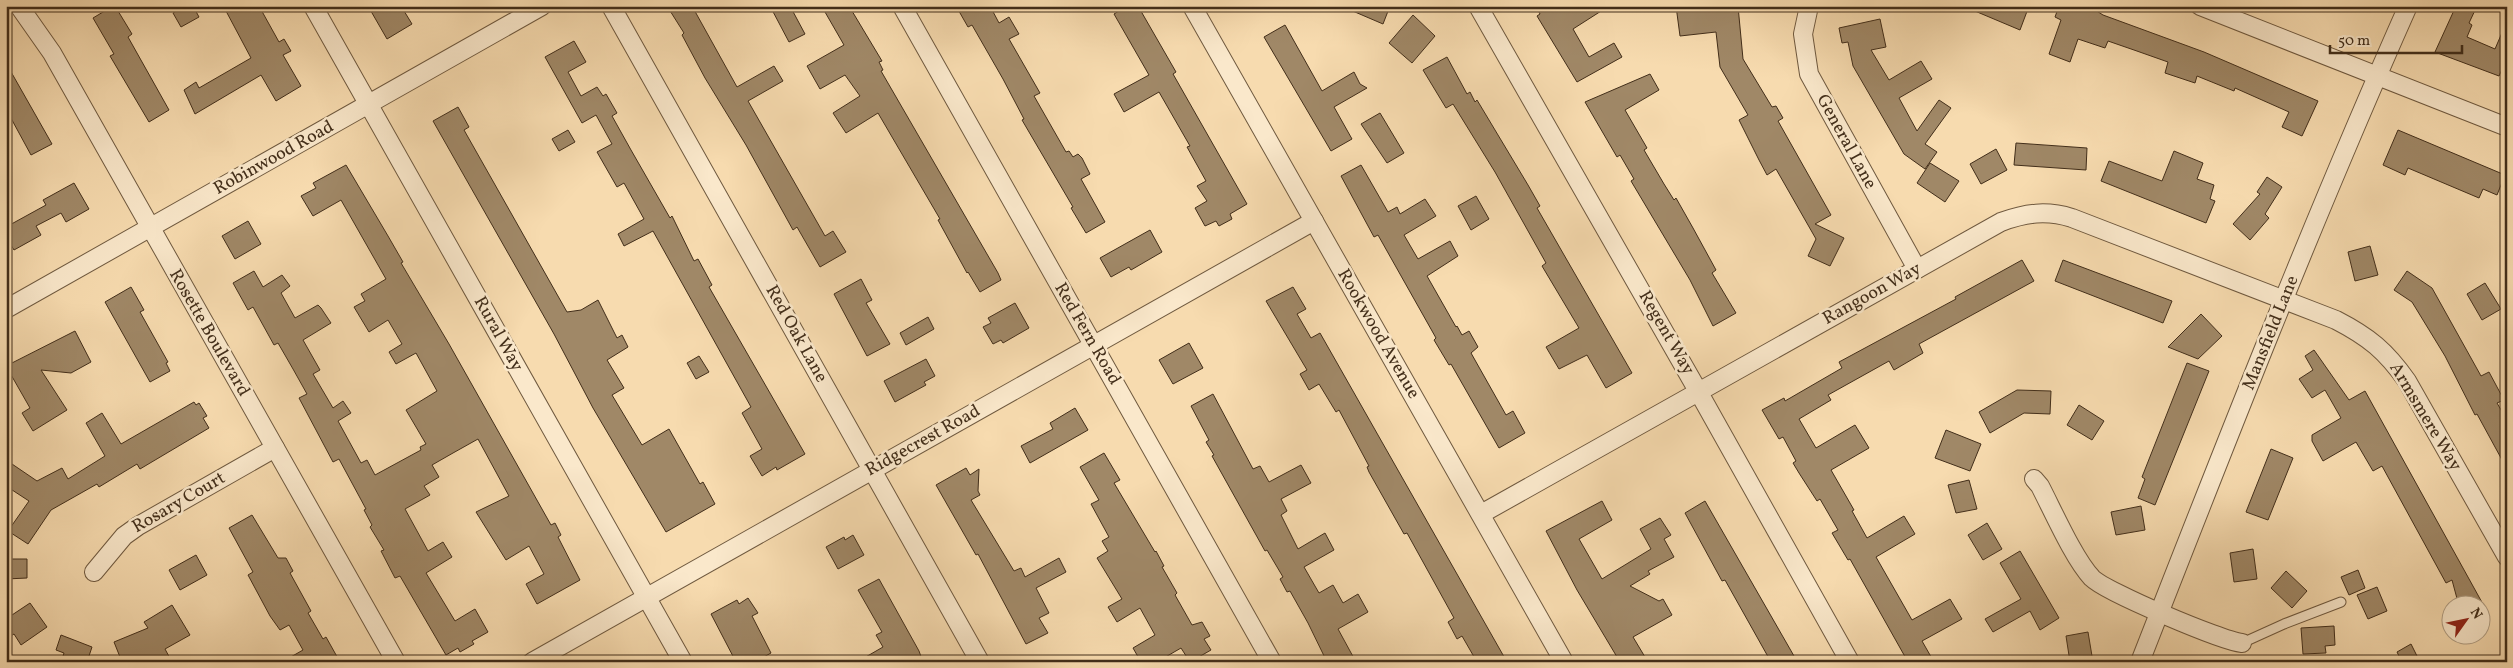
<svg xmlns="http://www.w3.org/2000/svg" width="2513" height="668" font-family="Vollkorn,serif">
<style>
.building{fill:#a08867;stroke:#422e1a}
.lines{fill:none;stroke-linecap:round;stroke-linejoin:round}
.lane-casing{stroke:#6f593f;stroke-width:11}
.street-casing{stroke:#6f593f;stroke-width:20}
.lane{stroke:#fae8cb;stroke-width:9}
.street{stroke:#fae8cb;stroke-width:18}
.labels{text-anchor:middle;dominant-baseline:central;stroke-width:5;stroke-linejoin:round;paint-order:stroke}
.street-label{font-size:18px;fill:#422e1a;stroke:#fae8cb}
</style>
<rect width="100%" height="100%" fill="#f7dbaf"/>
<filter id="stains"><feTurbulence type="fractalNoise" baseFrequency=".004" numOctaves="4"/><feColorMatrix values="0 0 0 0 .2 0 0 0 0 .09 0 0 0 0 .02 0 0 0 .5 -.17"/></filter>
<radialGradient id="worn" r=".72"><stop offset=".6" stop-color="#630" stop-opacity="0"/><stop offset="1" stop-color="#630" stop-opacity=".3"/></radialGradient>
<g class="building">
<path d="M113 6H115L132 34 128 37 169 110 149 122 110 56 114 54 93 18Z"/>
<path d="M185 6H193L199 17 181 27 173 13Z"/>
<path d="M236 6H259L279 42 284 39 291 51 283 55 301 86 276 101 261 75 195 114 184 90 196 82 199 88 251 58 226 11Z"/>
<path d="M368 6H401L412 24 387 39Z"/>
<path d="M667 6H692L737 87 774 66 783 81 748 101 825 236 833 231 846 252 820 267 797 227 793 230 746 145 705 78 682 35 684 33Z"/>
<path d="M770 6H790L805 34 789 42Z"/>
<path d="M834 6H849L882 61 879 62 883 70 881 71 998 273 1001 280 980 292 968 272 967 273 938 220 940 219 878 113 846 133 833 113 860 96 845 75 820 89 807 66 844 45 825 12Z"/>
<path d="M956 6H990L999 23 1009 17 1019 34 1009 39 1040 93 1034 96 1066 152 1069 151 1073 157 1078 154 1082 158 1090 174 1081 179 1105 222 1086 233 1071 208 1073 207 1022 120 1024 119 1003 79 972 25 968 27Z"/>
<path d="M1127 6H1138L1176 72 1173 74 1247 204 1230 214 1232 219 1219 226 1216 221 1205 226 1195 208 1207 201 1197 186 1206 181 1187 147 1190 146 1159 92 1124 112 1114 94 1149 75 1114 14Z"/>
<path d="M1341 6H1390L1383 24Z"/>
<path d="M1536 6H1609L1573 29 1589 57 1614 43 1622 57 1577 82 1537 16 1540 14Z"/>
<path d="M1676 6H1738L1743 59 1772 107 1776 106 1783 118 1778 121 1831 215 1815 224 1844 238 1830 266 1808 256 1816 239 1776 169 1767 175 1759 160 1739 120 1748 115 1720 67 1716 32 1680 36Z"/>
<path d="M1963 6H2029L2020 30Z"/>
<path d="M2059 6H2089L2103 15 2204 52 2318 101 2302 136 2282 127 2289 112 2235 88 2234 91 2197 76 2195 83 2165 73 2168 62 2134 50 2108 41 2105 48 2078 39 2070 62 2049 54 2061 20 2055 17Z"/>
<path d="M2456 6H2477L2469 23 2472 25 2467 37 2495 49 2507 21V59L2499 76 2435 52Z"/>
<path d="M1413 15 1435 36 1412 63 1389 43Z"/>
<path d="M1880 19 1886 47 1871 50 1889 80 1921 61 1932 79 1899 98 1917 131 1939 100 1951 108 1925 144 1937 152 1925 169 1904 154 1853 66 1848 42 1842 43 1839 28Z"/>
<path d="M1285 25 1322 91 1354 72 1360 84 1367 88 1334 107 1352 139 1331 151 1264 37Z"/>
<path d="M574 41 586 62 568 72 581 96 597 87 603 96 606 94 617 113 612 116 631 150 670 218 672 216 694 261 698 259 712 285 709 287 805 454 777 470 776 467 762 476 750 456 762 449 742 413 751 407 653 231 624 246 618 234 644 219 624 183 617 187 597 152 612 144 596 115 582 123 545 57Z"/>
<path d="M1447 57 1467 94 1470 92 1475 102 1477 100 1528 185 1540 206 1537 208 1632 373 1606 388 1587 355 1559 369 1546 347 1579 328 1542 266 1546 263 1495 172 1453 104 1446 108 1423 70Z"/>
<path d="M6 63 52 144 31 155 6 109Z"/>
<path d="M1650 74 1659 90 1625 110 1647 148 1644 150 1664 184 1674 200 1676 198 1693 228 1716 270 1712 273 1736 313 1713 326 1690 280 1631 181 1634 179 1620 155 1617 157 1585 102Z"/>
<path d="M458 107 469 127 464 130 567 312 581 310 598 300 617 338 622 335 628 347 607 360 624 388 612 395 642 445 669 429 700 484 703 482 715 504 666 532 593 408 554 334 433 121Z"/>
<path d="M1380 113 1404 153 1387 163 1361 124Z"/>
<path d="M568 130 575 142 559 151 552 139Z"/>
<path d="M2398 130 2505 175 2497 195 2483 189 2479 198 2408 168 2405 175 2383 165Z"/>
<path d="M2016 143 2087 148 2086 170 2014 165Z"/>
<path d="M1996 149 2007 170 1981 184 1970 164Z"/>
<path d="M2174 151 2203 163 2197 179 2214 185 2210 199 2215 201 2206 223 2101 181 2109 161 2162 181Z"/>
<path d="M1930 163 1959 181 1945 202 1917 183Z"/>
<path d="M346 165 388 236 403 262 401 263 449 344 551 525 555 523 561 535 558 537 580 580 537 604 526 584 544 574 529 546 506 560 476 512 509 496 478 439 453 453 432 465 439 477 424 486 430 495 405 509 428 551 443 542 452 557 426 573 455 621 475 609 488 632 472 641 474 644 460 652 458 648 446 655 400 576 395 578 381 551 384 550 370 527 372 525 364 510 366 509 339 459 333 462 299 398 307 394 293 369 278 343 274 345 253 307 248 310 233 283 254 271 263 287 282 275 290 286 281 293 295 318 318 305 321 308 331 323 303 340 320 370 313 374 333 408 343 401 351 413 338 421 361 463 367 460 375 475 421 450 420 447 426 444 406 410 437 391 416 353 396 364 389 352 402 344 388 320 369 332 354 307 365 301 361 294 386 279 341 200 313 216 301 196 316 188 313 183Z"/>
<path d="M1361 165 1388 212 1397 207 1400 214 1425 199 1436 216 1404 235 1418 259 1450 241 1458 256 1427 276 1456 327 1457 326 1462 335 1469 331 1478 347 1471 353 1506 415 1513 411 1525 433 1499 448 1451 364 1449 365 1434 340 1436 338 1378 235 1374 237 1341 176Z"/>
<path d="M2267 177 2282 187 2265 214 2269 218 2250 240 2233 224 2260 194 2257 192Z"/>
<path d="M74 183 89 209 66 222 61 213 36 226 41 235 14 250 6 237V227L46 205 43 200Z"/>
<path d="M1476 196 1489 219 1471 230 1458 206Z"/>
<path d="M248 221 261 244 235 259 222 236Z"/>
<path d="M1150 230 1162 252 1131 270 1129 267 1111 277 1100 258Z"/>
<path d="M2370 246 2378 275 2355 281 2348 252Z"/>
<path d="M2022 260 2034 281 1919 344 1923 353 1894 370 1889 361 1828 395 1831 400 1799 419 1816 448 1855 425 1869 448 1831 470 1854 510 1852 511 1867 538 1904 516 1915 534 1876 557 1912 620 1950 599 1962 619 1922 641 1934 662H1908L1850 559 1848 560 1832 533 1838 530 1820 499 1817 501 1799 473 1793 463 1796 461 1783 437 1779 439 1762 410 1784 398 1785 401 1842 368 1839 362 1956 299 1955 297Z"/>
<path d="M2063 260 2172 301 2163 323 2055 281Z"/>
<path d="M2407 271 2432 288 2481 376 2489 372 2504 400 2497 403 2507 420V469L2477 414 2475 415 2445 356 2412 302 2394 290Z"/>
<path d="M861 279 872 300 866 303 890 344 867 356 834 294Z"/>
<path d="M2485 283 2501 309 2482 320 2467 294Z"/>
<path d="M131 287 144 310 140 312 168 362 166 363 170 371 150 382 105 302Z"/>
<path d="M1293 287 1306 309 1297 314 1311 338 1320 333 1507 662H1477L1462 636 1457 639 1448 622 1454 618 1407 533 1404 534 1369 472 1367 467 1369 466 1339 410 1336 412 1319 384 1309 390 1300 374 1307 370 1266 301Z"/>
<path d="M1015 303 1029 328 1003 343 1001 340 993 344 983 327 991 323 988 318Z"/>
<path d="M2201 314 2222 336 2198 359 2168 347Z"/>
<path d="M928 317 934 329 906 345 900 333Z"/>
<path d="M75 331 91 362 71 373 41 370 67 410 33 431 22 413 30 408 6 366Z"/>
<path d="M1189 343 1203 368 1173 384 1159 360Z"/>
<path d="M2314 350 2349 400 2365 391 2484 606H2459L2452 580 2446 583 2382 466 2373 471 2356 442 2323 461 2312 441V435L2341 418 2325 390 2312 398 2299 379 2313 370 2305 356Z"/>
<path d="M699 356 709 372 696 379 687 363Z"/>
<path d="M926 359 935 376 924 382 926 385 895 402 884 381Z"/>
<path d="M2187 363 2209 371 2155 505 2138 498 2145 479 2142 477Z"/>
<path d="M2017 390 2051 391 2050 414 2024 413 1990 433 1979 412Z"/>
<path d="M1213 394 1253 469 1260 466 1269 482 1301 465 1311 483 1281 499 1287 511 1281 515 1298 549 1325 533 1334 550 1304 567 1319 593 1333 585 1343 603 1358 594 1368 612 1338 629 1356 662H1327L1308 623 1290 591 1287 592 1280 579 1283 577 1267 550 1265 551 1212 456 1214 455 1206 442 1209 440 1191 406Z"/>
<path d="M194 402 196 405 199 403 207 416 203 418 209 428 140 469 137 464 99 487 97 484 51 510 28 544 8 531 29 501 6 486V473L12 464 37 481 62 468 68 479 105 456 86 423 102 413 121 444Z"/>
<path d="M2079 405 2104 421 2092 440 2067 425Z"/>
<path d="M1075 408 1088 430 1030 463 1021 446 1053 429 1050 423Z"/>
<path d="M1946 430 1981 444 1970 471 1935 458Z"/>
<path d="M2271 449 2293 458 2268 520 2246 512Z"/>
<path d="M1104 453 1120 480 1114 483 1155 552 1156 551 1164 566 1162 567 1177 593 1175 595 1192 625 1202 622 1210 636 1204 639 1211 650 1190 662 1181 648 1157 662H1141L1133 648 1155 635 1140 608 1117 622 1108 607 1122 599 1097 558 1108 551 1102 541 1109 537 1091 504 1099 500 1080 467Z"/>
<path d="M966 468 970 475 979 469 978 491 980 495 971 500 1014 571 1021 568 1025 577 1059 558 1066 572 1036 588 1049 613 1039 618 1048 633 1026 644 978 554 976 555 936 485Z"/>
<path d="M1969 480 1977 509 1956 513 1948 485Z"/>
<path d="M1602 501 1612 520 1579 539 1602 579 1651 549 1640 529 1660 518 1671 535 1664 539 1674 557 1648 571 1650 574 1630 586 1659 601 1663 599 1672 615 1633 637 1648 662H1620L1577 590 1546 531Z"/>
<path d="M1705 501 1794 656 1783 662H1771L1725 580 1722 581 1685 513Z"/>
<path d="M2141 506 2145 530 2116 535 2111 512Z"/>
<path d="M252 515 278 558H286L293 571 290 573 311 611 308 613 323 639 326 637 340 662H282L303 650 289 625 280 630 270 616 248 575 253 572 229 528Z"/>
<path d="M1987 523 2002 549 1983 560 1968 535Z"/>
<path d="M853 535 864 555 838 569 826 547 844 537 845 540Z"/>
<path d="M2253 549 2257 579 2234 582 2230 553Z"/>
<path d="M2020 551 2059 618 2040 630 2030 611 1993 632 1985 619 2021 599 2000 563Z"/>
<path d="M196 555 207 575 180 590 169 570Z"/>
<path d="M6 559H27V578L6 579Z"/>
<path d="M2358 570 2365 588 2349 595 2341 577Z"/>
<path d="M2286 571 2307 591 2292 608 2271 588Z"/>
<path d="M879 579 919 651 923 662H857L883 647 876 635 882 632 858 590Z"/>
<path d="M2377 587 2387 611 2368 619 2357 595Z"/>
<path d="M748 598 758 613 752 616 771 653 755 662H736L711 614 737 600 739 604Z"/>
<path d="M30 603 47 627 21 645 14 634 6 639V619Z"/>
<path d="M172 605 190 635 165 649 172 662H122L114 642 148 628 144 622Z"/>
<path d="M2334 626 2335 645 2325 646 2326 653 2303 654 2301 628Z"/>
<path d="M2088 632 2093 662H2070L2066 636Z"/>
<path d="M61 635 92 647 87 662H61L64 653 56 650Z"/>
<path d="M2411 644 2420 662H2402L2397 652Z"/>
</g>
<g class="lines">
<defs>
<path id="lane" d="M2242 643 2284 624 2341 602"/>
<g id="street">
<path d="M19 6 52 53 396 662"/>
<path d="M313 6 683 662"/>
<path d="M611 6 980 662"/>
<path d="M902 6 1272 662"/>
<path d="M1192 6 1564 662"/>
<path d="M1478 6 1698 391 1850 662"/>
<path d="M1809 6 1803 34 1809 74 1917 269"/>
<path d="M2200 6 2507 127"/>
<path d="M6 309 542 6"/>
<path d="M2034 479 2040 486C2053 511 2074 559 2092 578 2106 592 2222 641 2242 643"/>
<path d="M1481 514 2001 222C2026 213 2046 210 2072 218L2336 320C2369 337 2386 351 2407 381L2507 557"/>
<path d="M94 572 124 536 138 526 275 448"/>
<path d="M532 662 1314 221"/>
<path d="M2140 662C2226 442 2312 222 2408 6"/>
</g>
</defs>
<use href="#lane" class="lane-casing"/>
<use href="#street" class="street-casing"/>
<use href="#lane" class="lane"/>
<use href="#street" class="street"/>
</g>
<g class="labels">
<g class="street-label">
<text transform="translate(1846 142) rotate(61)">General Lane</text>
<text transform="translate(274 158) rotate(-29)">Robinwood Road</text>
<text transform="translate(1872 294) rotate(-29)">Rangoon Way</text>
<text transform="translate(209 333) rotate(60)">Rosette Boulevard</text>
<text transform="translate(1666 333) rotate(60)">Regent Way</text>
<text transform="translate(2271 333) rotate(-68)">Mansfield Lane</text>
<text transform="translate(498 334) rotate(61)">Rural Way</text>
<text transform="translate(796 334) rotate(61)">Red Oak Lane</text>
<text transform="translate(1087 334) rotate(60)">Red Fern Road</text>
<text transform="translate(1378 334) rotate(60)">Rookwood Avenue</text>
<text transform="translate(2425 417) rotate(59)">Armsmere Way</text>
<text transform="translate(923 441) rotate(-29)">Ridgecrest Road</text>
<text transform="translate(179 503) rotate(-30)">Rosary Court</text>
</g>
</g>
<rect width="2513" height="668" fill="none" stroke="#f7dbaf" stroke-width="25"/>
<rect x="8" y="8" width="2498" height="653" fill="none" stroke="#422e1a" stroke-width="2.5"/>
<rect x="12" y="12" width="2488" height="643" fill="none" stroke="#422e1a"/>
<g transform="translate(2466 620) rotate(57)"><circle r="24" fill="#fae8cb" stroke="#b09e84"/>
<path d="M0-4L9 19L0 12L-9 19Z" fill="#8f2418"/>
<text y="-8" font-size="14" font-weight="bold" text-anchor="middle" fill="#422e1a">N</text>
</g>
<path d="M2330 45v8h132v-8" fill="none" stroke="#422e1a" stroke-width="2.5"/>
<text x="2338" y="45" font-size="15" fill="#422e1a" stroke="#fae8cb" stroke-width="4" paint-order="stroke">50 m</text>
<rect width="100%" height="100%" filter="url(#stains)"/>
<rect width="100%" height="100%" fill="url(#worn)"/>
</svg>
